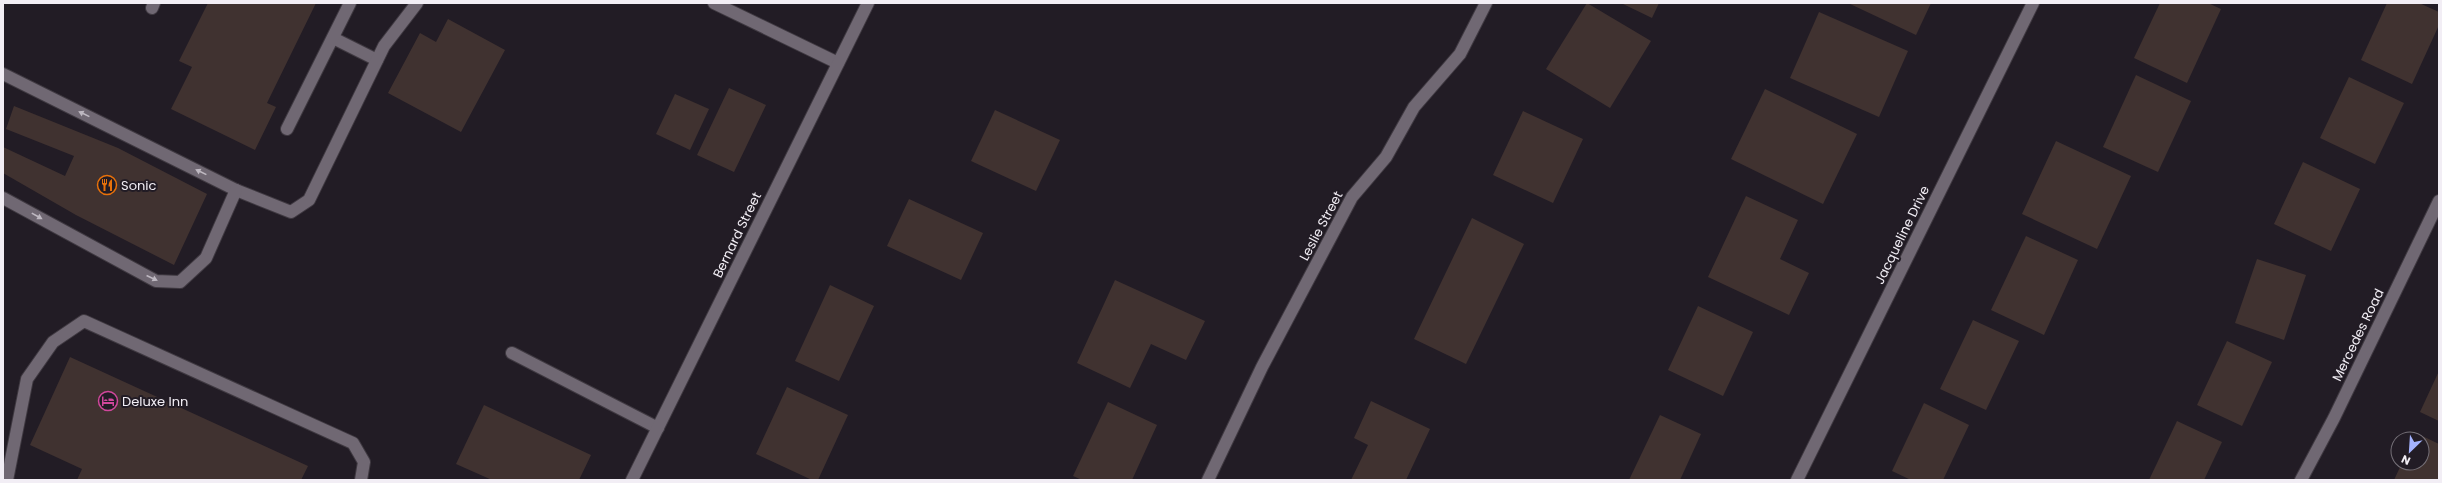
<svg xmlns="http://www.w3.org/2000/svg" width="2442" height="483" font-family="Poppins,sans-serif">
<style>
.building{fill:#403230}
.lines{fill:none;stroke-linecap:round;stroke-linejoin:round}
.service-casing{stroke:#3f3941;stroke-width:14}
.minor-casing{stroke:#3f3941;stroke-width:14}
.tertiary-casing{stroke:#3f3941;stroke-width:14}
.service{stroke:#706873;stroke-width:12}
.minor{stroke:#706873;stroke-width:12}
.tertiary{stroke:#706873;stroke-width:12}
.oneway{fill:#beb8c1}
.labels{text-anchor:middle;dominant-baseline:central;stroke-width:4;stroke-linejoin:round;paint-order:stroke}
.poi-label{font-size:13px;fill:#f2eef5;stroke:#221c25;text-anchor:start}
.street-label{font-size:13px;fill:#f2eef5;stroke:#221c25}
</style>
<rect width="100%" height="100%" fill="#221c25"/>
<g class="building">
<path d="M208 3H316L267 103 276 107 255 150 171 109 192 67 179 61Z"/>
<path d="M1587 3 1651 41 1610 108 1546 69Z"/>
<path d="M1621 3H1659L1652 18Z"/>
<path d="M1848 3H1931L1916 35Z"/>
<path d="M2160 3H2208L2221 9 2187 83 2134 58Z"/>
<path d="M2387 3H2419L2439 12V25L2412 84 2361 60Z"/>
<path d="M1819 12 1908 51 1879 117 1790 78Z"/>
<path d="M448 19 505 50 461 132 388 93 420 33 436 42Z"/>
<path d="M2136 75 2191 101 2158 172 2103 147Z"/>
<path d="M2349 77 2404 103 2375 164 2320 138Z"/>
<path d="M729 88 766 105 734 172 697 155Z"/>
<path d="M1765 89 1857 134 1823 204 1731 159Z"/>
<path d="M675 94 709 109 690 150 656 134Z"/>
<path d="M14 106 118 148 207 194 174 265 76 215 3 173V147L65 176 74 156 6 129Z"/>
<path d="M995 110 1060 140 1036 191 971 161Z"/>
<path d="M1523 111 1583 139 1553 203 1493 175Z"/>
<path d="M2056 141 2131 176 2097 249 2022 214Z"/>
<path d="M2303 162 2360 189 2331 251 2274 224Z"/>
<path d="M1746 196 1798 220 1780 259 1809 273 1789 315 1708 277Z"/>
<path d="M909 199 983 233 961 280 887 246Z"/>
<path d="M1472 218 1524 244 1466 364 1414 339Z"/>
<path d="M2026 236 2078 260 2044 335 1991 310Z"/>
<path d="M2257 259 2306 275 2284 340 2235 323Z"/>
<path d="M1115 280 1205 321 1186 360 1151 344 1130 388 1077 363Z"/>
<path d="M830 285 874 306 839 381 795 361Z"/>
<path d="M1698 306 1753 332 1723 396 1668 370Z"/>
<path d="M1973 320 2019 341 1986 410 1940 389Z"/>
<path d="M2227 341 2272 362 2242 426 2197 405Z"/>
<path d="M70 357 308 466 301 480H77L82 469 30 445Z"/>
<path d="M2439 371V421L2420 412Z"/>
<path d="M787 387 848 415 818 480H812L756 454Z"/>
<path d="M1371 401 1430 429 1406 480H1351L1368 445 1354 438Z"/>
<path d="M1108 402 1157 425 1132 480H1082L1073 476Z"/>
<path d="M1924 403 1969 425 1943 480H1911L1892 471Z"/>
<path d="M484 405 591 455 579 480H492L456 464Z"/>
<path d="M1660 415 1701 434 1680 480H1629Z"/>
<path d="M2177 421 2222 442 2204 480H2149Z"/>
<path d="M2416 433 2439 444V480H2394L2402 463H2422V439H2413Z"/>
</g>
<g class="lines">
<defs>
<g id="service">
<path d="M152 8 154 3"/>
<path d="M333 38 377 60"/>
<path d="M3 74 236 190 291 212 309 200 384 46 417 3"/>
<path d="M287 129 350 3"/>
<path d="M3 198 156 281 180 282 206 258 236 190"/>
<path d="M512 353 658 428"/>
<path d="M7 480 27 379 53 342 84 321 353 443 364 462 361 480"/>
</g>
<g id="minor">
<path d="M714 3 838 63"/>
<path d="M1208 480 1262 367 1352 197 1386 157 1414 107 1460 54 1486 3"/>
<path d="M1797 480 2033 3"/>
<path d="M2301 480 2334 418 2439 201"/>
</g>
<path id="tertiary" d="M632 480 868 3"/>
</defs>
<use href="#service" class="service-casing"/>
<use href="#minor" class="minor-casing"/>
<use href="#tertiary" class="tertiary-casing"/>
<use href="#service" class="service"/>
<use href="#minor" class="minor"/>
<use href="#tertiary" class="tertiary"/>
</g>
<defs><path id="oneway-solid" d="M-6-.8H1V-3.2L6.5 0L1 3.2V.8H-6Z"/></defs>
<g class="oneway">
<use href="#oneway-solid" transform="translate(84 114) rotate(-154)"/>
<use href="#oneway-solid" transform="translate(201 172) rotate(-154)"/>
<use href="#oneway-solid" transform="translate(37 216) rotate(29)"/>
<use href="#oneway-solid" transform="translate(152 278) rotate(25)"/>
</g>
<defs>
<symbol id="restaurant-ring" viewBox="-11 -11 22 22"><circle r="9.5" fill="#221c25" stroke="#e8710a" stroke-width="1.5"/><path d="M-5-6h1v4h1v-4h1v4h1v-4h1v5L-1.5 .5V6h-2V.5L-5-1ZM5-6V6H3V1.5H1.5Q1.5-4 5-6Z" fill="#e8710a"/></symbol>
<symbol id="hotel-ring" viewBox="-11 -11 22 22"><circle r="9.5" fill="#221c25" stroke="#d1479c" stroke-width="1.5"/><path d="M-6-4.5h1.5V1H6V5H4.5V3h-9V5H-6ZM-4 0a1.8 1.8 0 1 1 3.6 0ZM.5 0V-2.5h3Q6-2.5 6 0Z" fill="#d1479c"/></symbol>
</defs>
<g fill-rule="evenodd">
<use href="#restaurant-ring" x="96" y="174" width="22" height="22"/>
<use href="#hotel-ring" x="97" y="390" width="22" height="22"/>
</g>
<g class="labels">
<g class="poi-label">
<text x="121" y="185">Sonic</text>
<text x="122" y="401">Deluxe Inn</text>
</g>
<g class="street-label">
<text transform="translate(1321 226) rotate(-62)">Leslie Street</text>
<text transform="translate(737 235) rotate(-64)">Bernard Street</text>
<text transform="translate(1902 235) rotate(-64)">Jacqueline Drive</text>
<text transform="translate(2358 335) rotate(-64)">Mercedes Road</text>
</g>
</g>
<rect width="2442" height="483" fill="none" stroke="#f2eef5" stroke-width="8"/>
<g transform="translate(2410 451) rotate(205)"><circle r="19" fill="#221c25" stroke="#757078"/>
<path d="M0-3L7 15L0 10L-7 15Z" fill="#a3b2fd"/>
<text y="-6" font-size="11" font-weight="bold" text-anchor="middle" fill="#f2eef5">N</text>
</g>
</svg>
